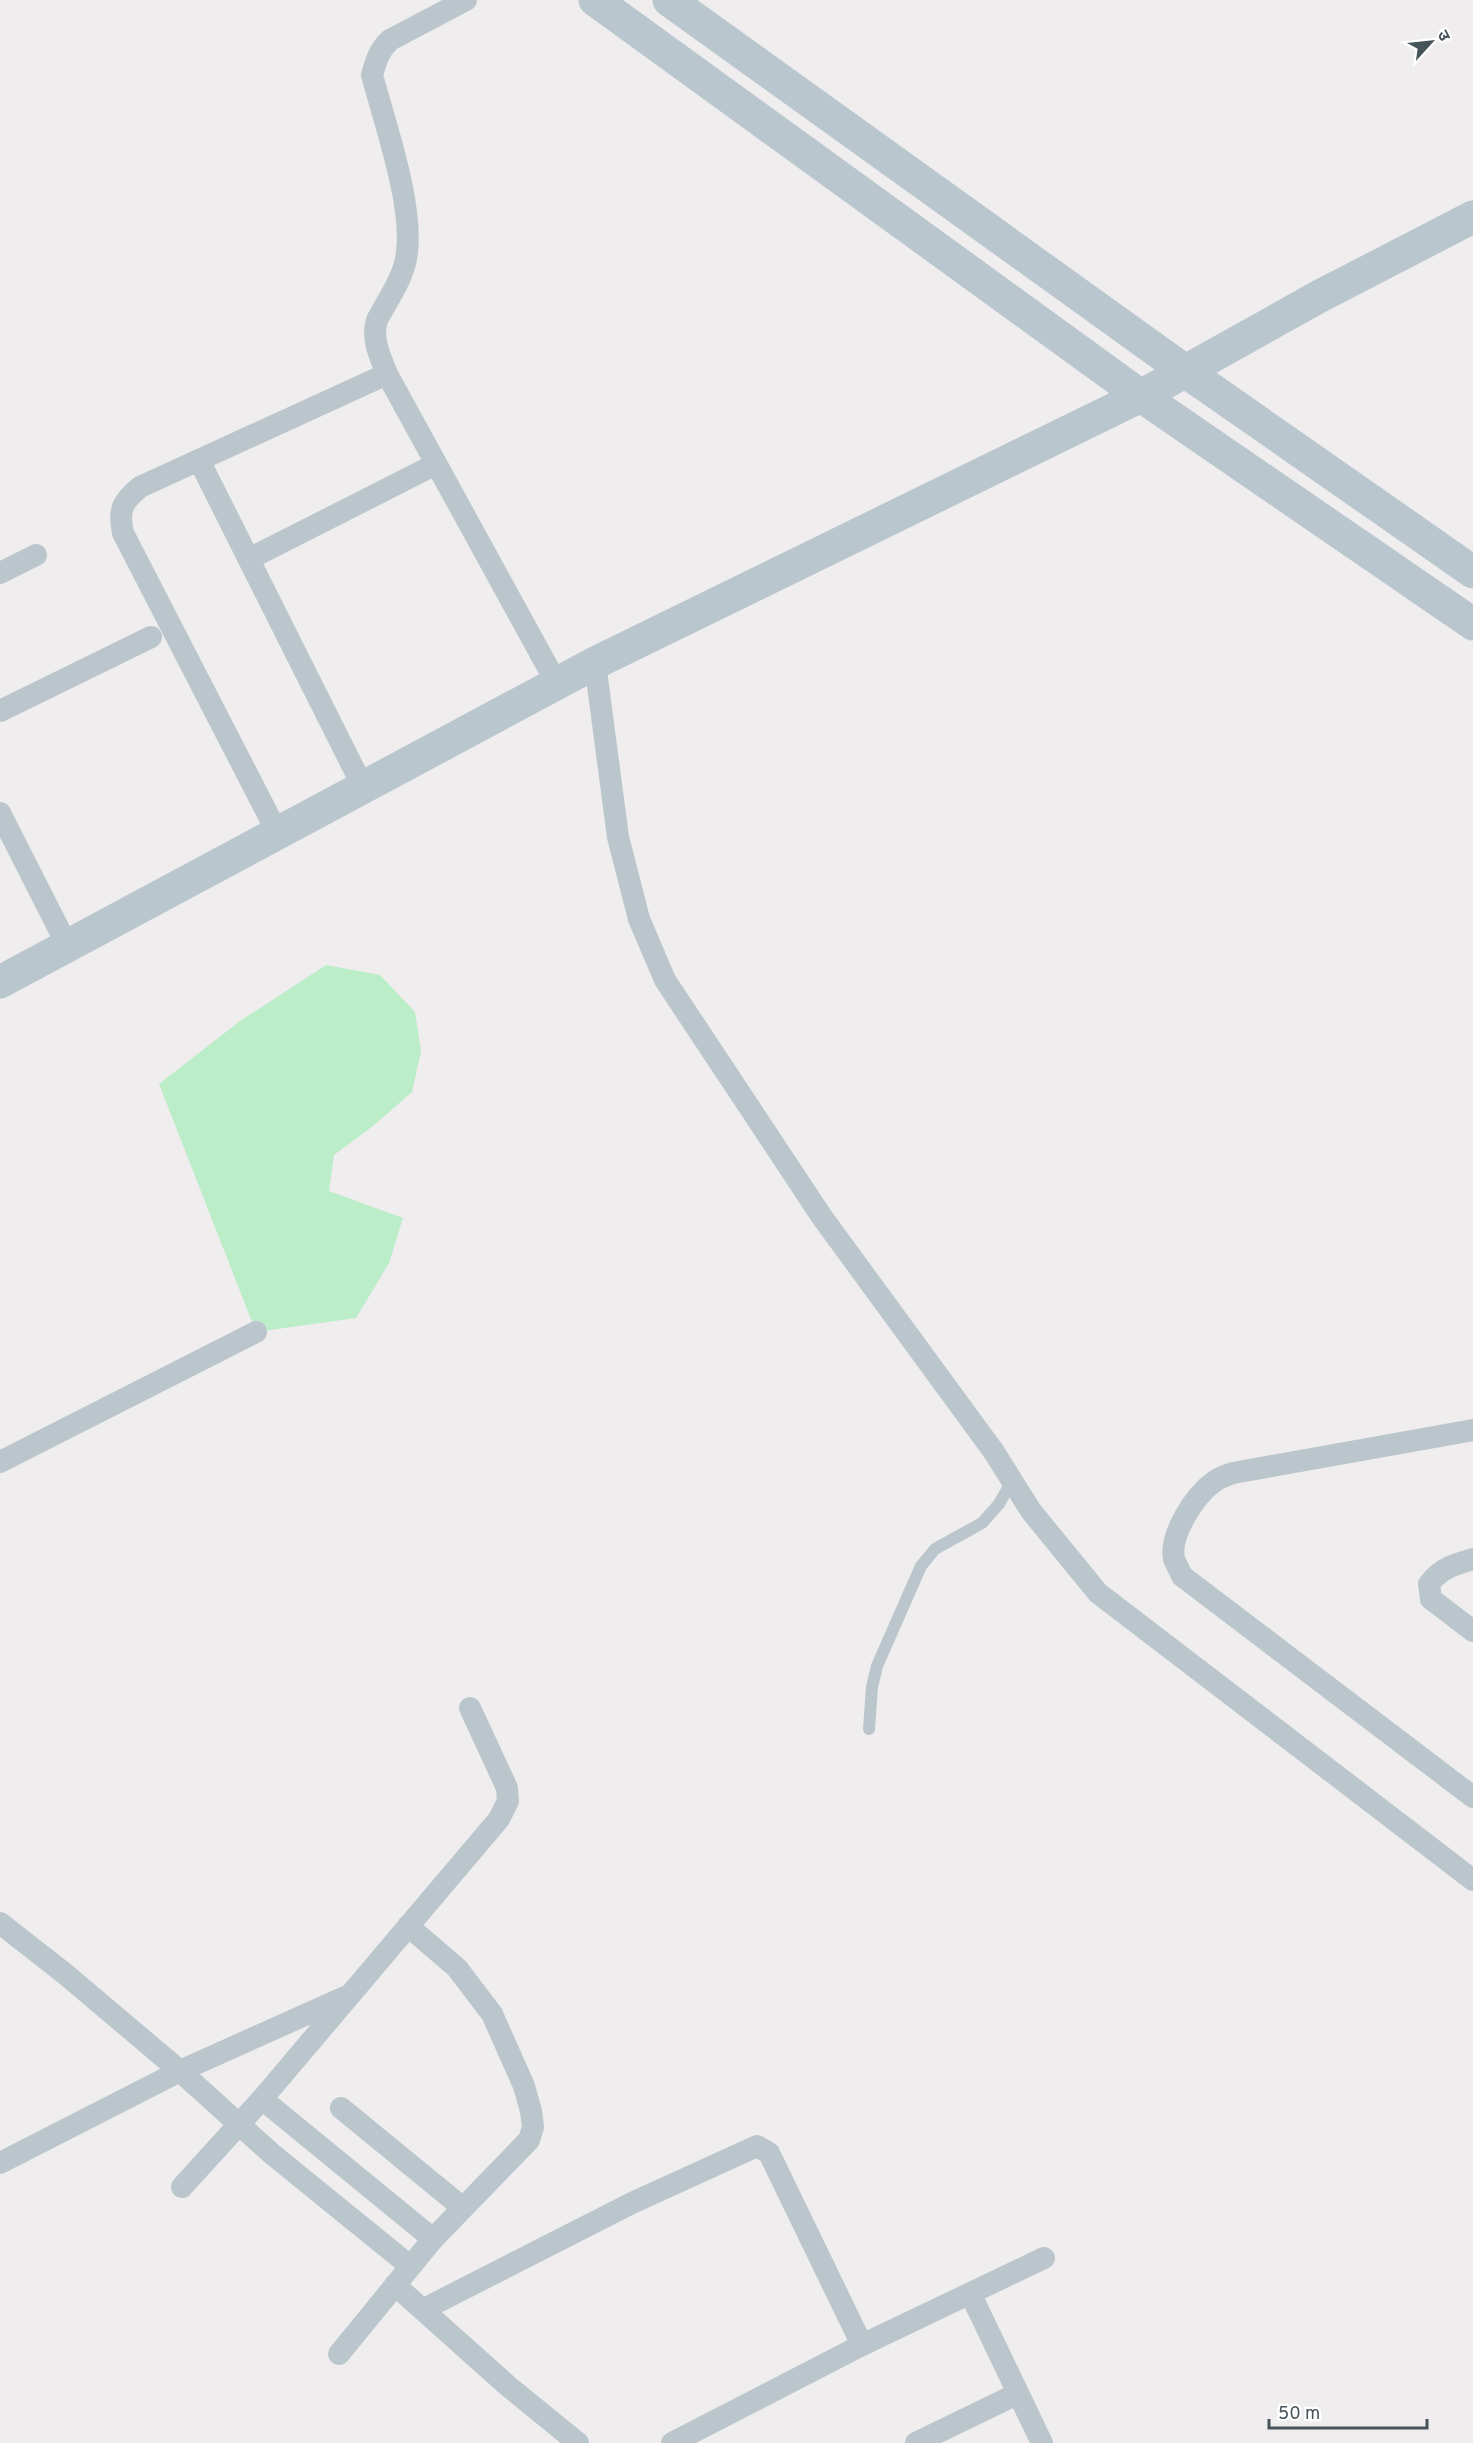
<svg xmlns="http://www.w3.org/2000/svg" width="1473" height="2443" font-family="Overpass,'Noto Sans Devanagari',sans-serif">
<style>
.green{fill:#bbedc8}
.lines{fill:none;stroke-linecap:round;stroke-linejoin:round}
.lane{stroke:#bbc6cc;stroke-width:12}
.street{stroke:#bbc6cc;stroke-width:22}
.secondary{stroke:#b9c6ce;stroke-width:33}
</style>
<rect width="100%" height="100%" fill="#efeded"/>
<path class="green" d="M326 965 380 975 415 1012 421 1051 412 1092 373 1126 334 1155 329 1191 403 1218 389 1263 356 1318 256 1332 159 1084 240 1021Z"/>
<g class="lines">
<path class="lane" d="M869 1729 872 1687 877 1666 921 1566 935 1549 982 1523 999 1504 1012 1481"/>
<g class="street">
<path d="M466 0 390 40C379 50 376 61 372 75 385 124 413 203 407 252 405 276 388 299 377 320 371 339 380 356 387 374L557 684"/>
<path d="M199 460 363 787"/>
<path d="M249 559 436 464"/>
<path d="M0 573 36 555"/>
<path d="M595 663 618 837 639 919 665 980 822 1217 994 1452 1031 1511 1098 1593 1473 1880"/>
<path d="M0 711 151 637"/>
<path d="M0 813 67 945"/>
<path d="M277 832 123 533C118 510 122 502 140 487L387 374"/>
<path d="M1473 1430 1233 1473C1227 1475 1221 1477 1215 1481 1196 1494 1169 1534 1174 1559 1176 1564 1180 1571 1182 1576L1473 1797"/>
<path d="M0 1462 256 1332"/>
<path d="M1473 1559C1455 1564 1441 1568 1429 1584L1431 1599 1473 1631"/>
<path d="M0 1923 64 1973 180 2071 272 2154 410 2266"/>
<path d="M262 2099 433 2239"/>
<path d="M341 2108 463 2208"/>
<path d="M0 2163 180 2071 345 1997"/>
<path d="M182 2187 262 2099 499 1819 508 1801 507 1788 470 1708"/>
<path d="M395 2285 508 2386 578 2443"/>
<path d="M971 2295 1042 2443"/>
<path d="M424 2309 632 2203 757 2146 769 2153 862 2345"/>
<path d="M339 2354 433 2239 529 2140 533 2127 531 2111 524 2086 492 2014 457 1968 408 1926"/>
<path d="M672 2443 862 2345 1044 2258"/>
<path d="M916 2443 1017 2394"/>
</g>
<g class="secondary">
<path d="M595 0 1141 396 1473 624"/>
<path d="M669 0 1185 371 1473 572"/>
<path d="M0 982 595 663 1141 396 1320 296 1473 217"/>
</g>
</g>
<g transform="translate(1431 42) rotate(63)" stroke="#ffffff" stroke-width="4.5" paint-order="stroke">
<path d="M0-4.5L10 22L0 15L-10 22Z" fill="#465359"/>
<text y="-9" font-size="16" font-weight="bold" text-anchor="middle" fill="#465359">उ</text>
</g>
<path d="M1269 2419v9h158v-9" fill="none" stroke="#465359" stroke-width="3"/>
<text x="1278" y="2419" font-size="18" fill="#465359" stroke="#ffffff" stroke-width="4.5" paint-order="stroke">50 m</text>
</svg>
